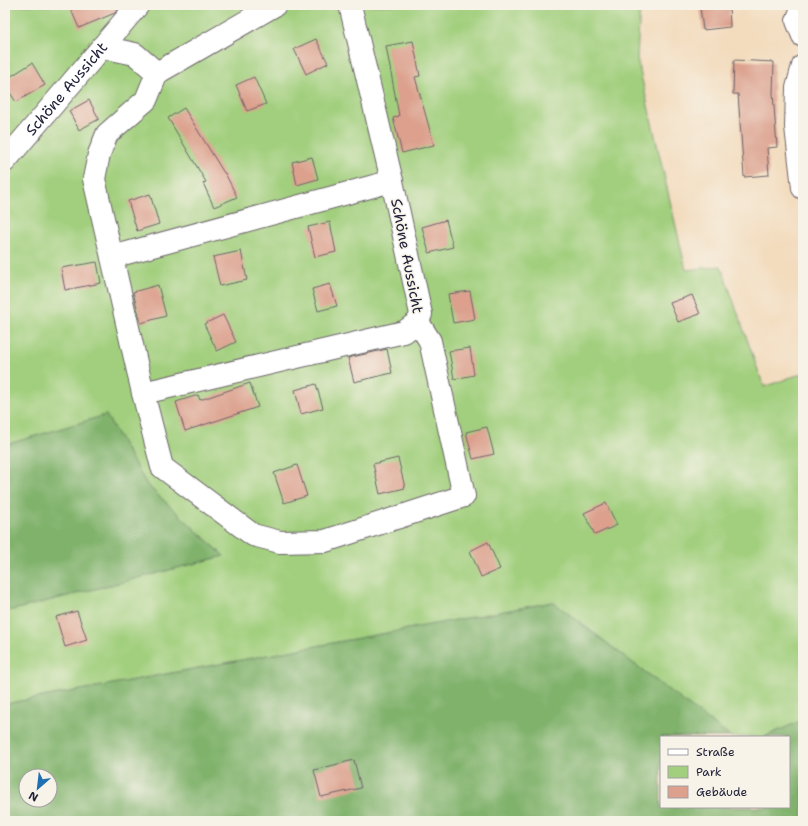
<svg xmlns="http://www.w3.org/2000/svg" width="808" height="826" font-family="'Shantell Sans',sans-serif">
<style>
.green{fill:#a1cf7d;stroke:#62785c}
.forest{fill:#80b26c;stroke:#516a54;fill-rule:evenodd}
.building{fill:#dca08d}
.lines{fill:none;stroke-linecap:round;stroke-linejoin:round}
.minor-casing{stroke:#6b6369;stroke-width:24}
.minor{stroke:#fff;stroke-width:22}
.labels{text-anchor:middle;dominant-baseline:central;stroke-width:3;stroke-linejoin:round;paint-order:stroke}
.street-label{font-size:15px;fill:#22223b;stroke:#f7f3e8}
</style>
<rect width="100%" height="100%" fill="#f7f3e8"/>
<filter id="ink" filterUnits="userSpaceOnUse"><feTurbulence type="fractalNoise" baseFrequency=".025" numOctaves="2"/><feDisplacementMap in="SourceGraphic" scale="8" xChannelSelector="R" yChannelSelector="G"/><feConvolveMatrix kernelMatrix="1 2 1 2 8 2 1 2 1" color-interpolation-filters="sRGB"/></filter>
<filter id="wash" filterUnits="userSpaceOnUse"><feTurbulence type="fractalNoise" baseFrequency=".012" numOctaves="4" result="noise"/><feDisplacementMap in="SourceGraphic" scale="16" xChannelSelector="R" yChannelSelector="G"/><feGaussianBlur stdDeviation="0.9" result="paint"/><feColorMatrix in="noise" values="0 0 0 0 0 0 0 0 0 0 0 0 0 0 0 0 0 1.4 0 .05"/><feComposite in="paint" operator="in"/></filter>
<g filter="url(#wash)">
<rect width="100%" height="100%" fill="#f3dcbe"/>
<path class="green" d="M5 5H640L637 58 686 270 721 266 764 387 803 373V720L764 737H730L553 602 5 704V612L224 556 147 485 106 415 5 445Z"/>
<g class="forest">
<path d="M106 415 147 485 224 556 5 612V445Z"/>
<path d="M553 602 730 737H661V807H789V737H764L803 720V821H5V704ZM26 776H50V800H26Z"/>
</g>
<g id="blocks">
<g class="building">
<path d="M69 5H122L115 13 79 28Z"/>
<path d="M721 5H729L730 27 703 30 700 7Z"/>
<path d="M316 39 328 63 306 74 294 49Z"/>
<path d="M413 41 420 76 415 77 434 145 402 153 393 118 399 116 386 46Z"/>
<path d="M734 60 774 62 773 93 777 147 767 148 769 175 744 177 738 94H733Z"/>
<path d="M32 63 45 85 16 102 5 85V80Z"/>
<path d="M254 77 266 104 247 111 236 85Z"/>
<path d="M89 100 99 119 79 130 69 111Z"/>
<path d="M184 108 224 173H225L237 197 214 207 203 183 206 182 168 118Z"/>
<path d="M312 157 318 179 297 185 292 162Z"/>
<path d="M150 194 159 224 137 231 128 201Z"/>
<path d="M446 220 453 247 429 253 422 227Z"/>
<path d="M330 222 336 252 315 257 308 227Z"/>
<path d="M241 251 247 280 220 286 213 257Z"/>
<path d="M97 262 101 283 65 290 61 268Z"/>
<path d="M330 284 337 306 318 311 312 289Z"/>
<path d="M158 285 166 316 141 323 133 292Z"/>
<path d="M470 291 475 319 453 323 448 294Z"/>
<path d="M692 295 700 314 678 322 670 303Z"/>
<path d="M223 315 236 342 217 351 204 324Z"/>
<path d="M470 348 474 375 454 379 449 351Z"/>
<path d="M387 349 392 373 354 382 348 358Z"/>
<path d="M250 383 258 407 185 431 176 402 198 395 200 400Z"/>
<path d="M316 384 323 408 301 414 295 390Z"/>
<path d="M487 427 494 454 473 459 466 432Z"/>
<path d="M398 458 405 488 380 494 373 464Z"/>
<path d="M297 465 307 496 284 503 274 473Z"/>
<path d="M606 503 617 525 595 535 584 513Z"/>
<path d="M488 542 500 569 481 577 470 551Z"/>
<path d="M77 611 87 640 65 647 56 617Z"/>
<path d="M354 760 361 788 321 797 314 770Z"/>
</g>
</g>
</g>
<g filter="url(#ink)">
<use href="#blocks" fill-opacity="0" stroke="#6b6369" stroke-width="1"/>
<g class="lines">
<defs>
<g id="minor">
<path d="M803 5 797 21 803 36"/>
<path d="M102 47 135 54 157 73 146 100 107 134 99 154 94 179 143 393 162 467 253 535 280 542 325 541 464 496 430 341 418 322"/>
<path d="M803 66 797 88 796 127 803 188"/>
<path d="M157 73 275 5"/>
<path id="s1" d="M5 161 138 5"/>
<path d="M112 257 392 181"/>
<path d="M143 393 404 332 418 322 421 314 392 181 350 5"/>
</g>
</defs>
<use href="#minor" class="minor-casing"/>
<use href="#minor" class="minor"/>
</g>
</g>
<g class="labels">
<g class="street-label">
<text stroke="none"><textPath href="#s1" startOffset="95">Schöne Aussicht</textPath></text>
<text transform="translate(407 256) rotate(79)">Schöne Aussicht</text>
</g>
</g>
<rect width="808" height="826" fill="none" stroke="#f7f3e8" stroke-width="20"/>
<rect x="660" y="736" width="130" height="72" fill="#f7f3e8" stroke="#a29fa3"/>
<rect x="668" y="749" width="20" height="6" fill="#ffffff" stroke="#a29fa3"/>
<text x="696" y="756" font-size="12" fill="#22223b">Straße</text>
<rect x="668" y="766" width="20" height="12" fill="#a1cf7d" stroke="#a29fa3"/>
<text x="696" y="776" font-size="12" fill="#22223b">Park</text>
<rect x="668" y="786" width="20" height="12" fill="#dca08d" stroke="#a29fa3"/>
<text x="696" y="796" font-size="12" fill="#22223b">Gebäude</text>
<g transform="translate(38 788) rotate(208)"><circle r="19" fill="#f7f3e8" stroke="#a29fa3"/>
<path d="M0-3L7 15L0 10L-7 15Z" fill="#1f6fb2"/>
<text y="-6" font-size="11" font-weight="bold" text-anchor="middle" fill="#22223b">N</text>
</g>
</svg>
